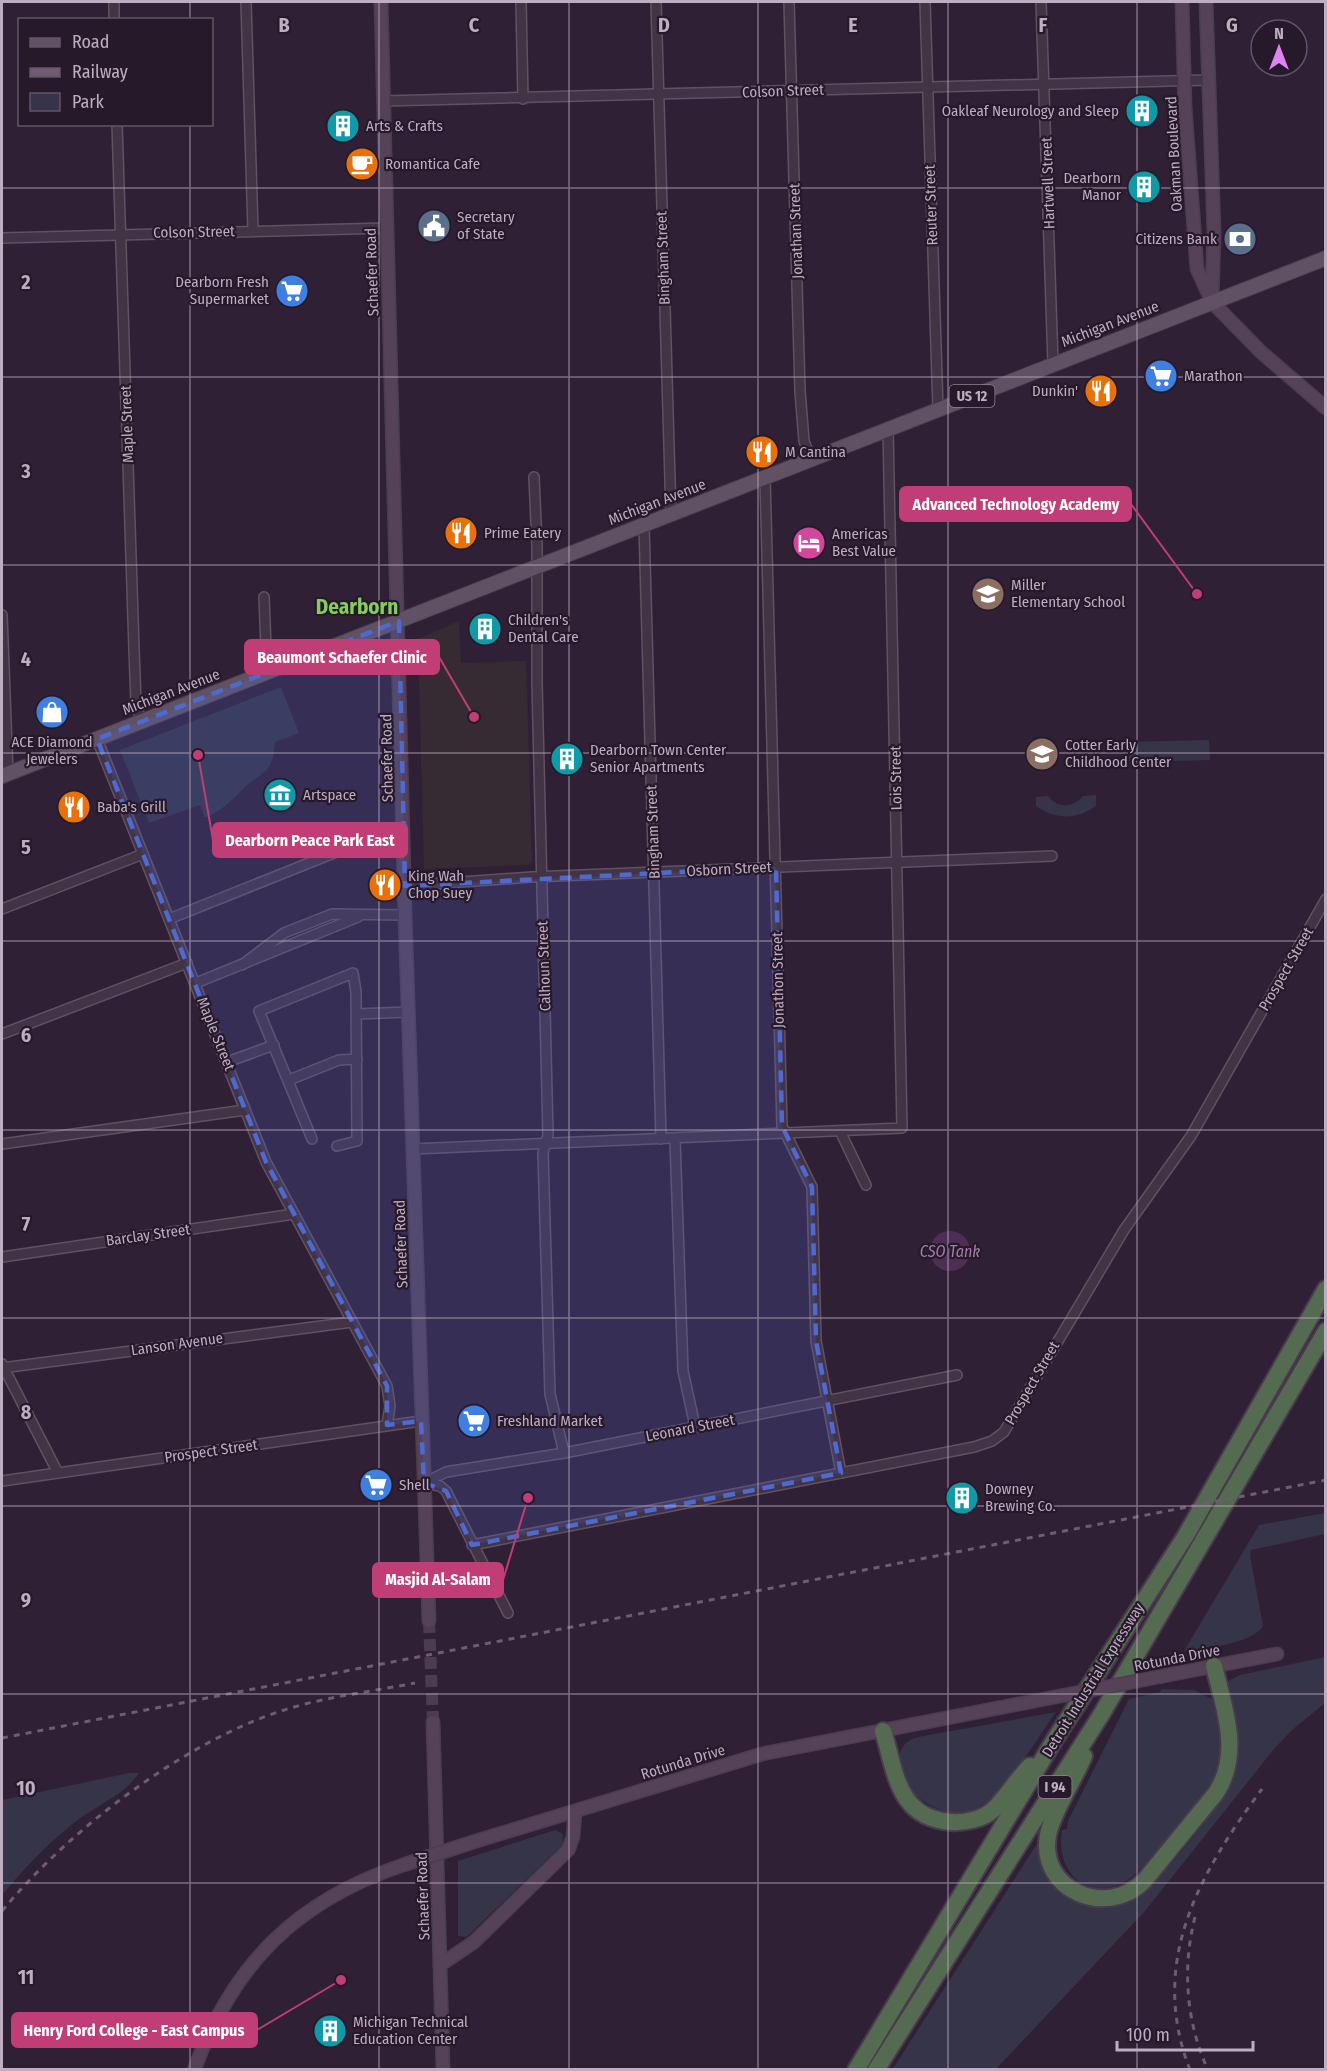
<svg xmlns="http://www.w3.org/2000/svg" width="1327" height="2071" font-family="'Fira Sans Condensed',sans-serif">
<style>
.medical{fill:#372b33}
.green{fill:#353448}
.water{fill:#4d2f55}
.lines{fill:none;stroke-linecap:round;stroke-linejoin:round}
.secondary-tunnel{stroke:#4d3c51;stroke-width:12;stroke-dasharray:12 6;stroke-linecap:butt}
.street-casing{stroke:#605163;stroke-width:12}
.secondary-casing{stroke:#4b3d4f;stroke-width:15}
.primary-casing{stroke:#4b3d4f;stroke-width:16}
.highway-casing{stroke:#493b4d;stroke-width:20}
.street{stroke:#423345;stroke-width:9}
.secondary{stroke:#554258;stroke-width:12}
.primary{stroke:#615165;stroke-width:14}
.highway{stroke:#556b51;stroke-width:16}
.rail{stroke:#6f5c73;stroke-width:3;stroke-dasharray:6 6;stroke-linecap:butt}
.secondary-bridge-casing{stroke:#4b3d4f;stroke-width:15;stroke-linecap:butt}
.secondary-bridge{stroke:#554258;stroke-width:12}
.marked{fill:#4e6ad1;fill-opacity:0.2;stroke:#4e6ad1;stroke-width:4.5;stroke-dasharray:12 8;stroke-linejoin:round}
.grid{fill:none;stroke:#bfadc2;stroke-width:1.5;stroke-opacity:0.55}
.labels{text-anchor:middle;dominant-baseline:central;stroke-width:4.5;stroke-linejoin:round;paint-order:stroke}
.shield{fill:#26192a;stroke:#918194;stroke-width:1.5}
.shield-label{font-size:14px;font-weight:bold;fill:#bfadc2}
.street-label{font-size:15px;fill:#bfadc2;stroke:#26192a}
.poi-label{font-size:15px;fill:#bfadc2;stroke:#26192a;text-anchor:start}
.water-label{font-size:16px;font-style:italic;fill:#a47eae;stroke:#26192a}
.district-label{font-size:21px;font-weight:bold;fill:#84cd5e;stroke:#26192a}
.grid-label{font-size:20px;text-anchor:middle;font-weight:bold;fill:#bfadc2;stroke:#26192a;stroke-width:4.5;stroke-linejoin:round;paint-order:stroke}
.leader{fill:none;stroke:#c13d75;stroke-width:2}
.callout-dot{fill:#c13d75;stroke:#26192a;stroke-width:2}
.callout{fill:#c13d75;stroke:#c13d75;stroke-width:2}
.callout-label{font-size:16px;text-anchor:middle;font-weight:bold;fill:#fff}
</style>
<rect width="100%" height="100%" fill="#302035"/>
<path class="medical" d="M459 621 461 663 526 661 532 862 528 865 424 869 418 639Z"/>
<g class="green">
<path d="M281 687 299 733 275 742C273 776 262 770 242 790 230 802 221 811 205 818L200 805 149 823 120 750Z"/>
<path d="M1209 740 1210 760 1129 762V742Z"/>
<path d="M1096 795V806C1076 820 1056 820 1036 806V797L1048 796C1059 809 1072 808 1083 796Z"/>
<path d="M1325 1513V1534L1251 1550 1250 1555 1263 1626C1253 1644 1203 1648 1184 1651L1259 1525Z"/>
<path d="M1325 1657V1703L1292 1730 1274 1749 1145 1911 996 2069 892 2070 1042 1836 1074 1899C1087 1906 1104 1909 1118 1904 1128 1900 1142 1892 1150 1885 1169 1871 1230 1794 1235 1772 1242 1743 1231 1711 1226 1682L1240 1675Z"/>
<path d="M1162 1689 1194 1690 1212 1699 1222 1737 1223 1754 1219 1776 1149 1866 1145 1864C1140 1869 1134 1876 1128 1880 1087 1904 1055 1872 1062 1830L1067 1829 1068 1821 1129 1699 1160 1692Z"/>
<path d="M1056 1712C1036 1740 1017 1774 992 1798 945 1842 876 1774 906 1743 909 1740 915 1738 918 1737Z"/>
<path d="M129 1773H139C123 1797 92 1807 70 1826 45 1846 23 1870 2 1895V1800Z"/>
<path d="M555 1830 563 1834 562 1845 470 1934 466 1937 458 1936V1861Z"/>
</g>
<circle class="water" cx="950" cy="1251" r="20"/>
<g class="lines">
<path class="secondary-tunnel" d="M429 1621 433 1722"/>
<defs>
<g id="street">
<path d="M114 2V20"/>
<path d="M246 2 253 231"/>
<path d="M521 2 523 99"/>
<path d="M656 2 671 514"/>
<path d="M789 2 800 391 804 441 811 460"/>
<path d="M925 2 938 409"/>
<path d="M1041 2 1053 364"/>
<path d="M383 101 1208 80"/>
<path d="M117 124 134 649 136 703 141 722"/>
<path d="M2 238 386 228"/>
<path d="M534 477 537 545V683L548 1135 543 1153 550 1394 564 1453"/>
<path d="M765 477 782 1126 812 1187 816 1341 841 1473"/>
<path d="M644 525 661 1139"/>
<path d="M264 597 267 673"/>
<path d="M2 615 8 774"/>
<path d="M97 739 266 1162 387 1386 390 1406 387 1425"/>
<path d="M405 886 532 877 1052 856"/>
<path d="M2 909 143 854"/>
<path d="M169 919 404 825"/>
<path d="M242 965 284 933 332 914 405 915"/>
<path d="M196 983 358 917"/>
<path d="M357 1014 409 1012"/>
<path d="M2 1034 187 963"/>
<path d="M227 1062 274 1045"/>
<path d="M289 1080 339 1060 357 1059"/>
<path d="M840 1131 866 1185"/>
<path d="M312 1139 259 1011 353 973 356 992 357 1141 337 1146"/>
<path d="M675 1140 683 1371 695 1426"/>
<path d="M2 1144 245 1110"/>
<path d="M413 1149 902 1128 888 429"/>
<path d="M2 1257 294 1214"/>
<path d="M2 1364 58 1473"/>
<path d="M2 1368 352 1322"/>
<path d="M2 1481 421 1421"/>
<path d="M424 1483 446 1472 564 1453 957 1375"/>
<path d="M425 1483 440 1486 446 1491 508 1613"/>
<path d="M472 1545 974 1447 992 1441 1004 1432 1124 1230 1191 1136 1326 899"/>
</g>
<g id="secondary">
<path d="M381 2 405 915 429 1621"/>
<path d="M1182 2 1185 107 1197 269 1212 302 1261 352 1326 408"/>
<path d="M1206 2 1214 232 1212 298"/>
<path d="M1163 1676 1277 1654"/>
<path d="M433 1722 443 2070"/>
<path d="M473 1842 762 1754 1050 1698"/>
<path d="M440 1965 474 1942 568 1850 573 1837 575 1812"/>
<path d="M194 2070C233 1964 296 1901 403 1865"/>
</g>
<path id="primary" d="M2 776 1326 258"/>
<g id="highway">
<path d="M883 1731C896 1772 897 1818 951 1822 965 1823 984 1819 994 1809 1007 1796 1017 1779 1030 1766"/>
<path d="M1084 1756C1075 1778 1052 1813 1048 1835 1038 1890 1106 1919 1144 1881L1216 1793C1242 1753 1224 1708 1214 1666"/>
<path d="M856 2070 1055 1739 1185 1537 1326 1289"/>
<path d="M876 2070 1101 1715 1326 1331"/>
</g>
</defs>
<use href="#street" class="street-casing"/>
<use href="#secondary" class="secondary-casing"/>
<use href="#primary" class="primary-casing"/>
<use href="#highway" class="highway-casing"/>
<use href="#street" class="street"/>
<use href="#secondary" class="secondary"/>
<use href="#primary" class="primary"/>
<use href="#highway" class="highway"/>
<g class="rail">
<path d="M2 1738 1326 1480"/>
<path d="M2 1911C67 1832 182 1743 281 1711 323 1697 370 1692 415 1683"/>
<path d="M1195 1917C1182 1968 1186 2022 1208 2070"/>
<path d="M1190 2070C1148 1962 1199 1874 1262 1789"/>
</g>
<defs>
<g id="secondary-bridge">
<path d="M1050 1698 1163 1676"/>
<path d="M403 1865 473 1842"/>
</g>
</defs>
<use href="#secondary-bridge" class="secondary-bridge-casing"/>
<use href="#secondary-bridge" class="secondary-bridge"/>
</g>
<path class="marked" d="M399 621 405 886 776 867 782 1126 812 1187 816 1341 841 1473 472 1545 446 1491 424 1483 421 1421 387 1425V1386L266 1162 97 739Z"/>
<path class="grid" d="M190 2V20M379 2V2070M569 2V2070M758 2V2070M948 2V2070M1137 2V2070M190 124V2070M2 188H1326M2 377H1326M2 565H1326M2 753H1326M2 941H1326M2 1130H1326M2 1318H1326M2 1506H1326M2 1694H1326M2 1883H1326"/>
<defs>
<symbol id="building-disc" viewBox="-11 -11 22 22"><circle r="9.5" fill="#0f9aa8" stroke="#26192a"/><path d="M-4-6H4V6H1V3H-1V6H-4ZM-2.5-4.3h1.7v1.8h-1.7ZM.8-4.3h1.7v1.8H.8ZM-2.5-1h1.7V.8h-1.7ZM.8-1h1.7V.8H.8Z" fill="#fff"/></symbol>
<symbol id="cafe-disc" viewBox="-11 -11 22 22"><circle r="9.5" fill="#e8710a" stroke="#26192a"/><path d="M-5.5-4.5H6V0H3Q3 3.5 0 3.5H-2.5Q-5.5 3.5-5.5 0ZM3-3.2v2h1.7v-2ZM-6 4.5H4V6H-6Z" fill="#fff"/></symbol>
<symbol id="civic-disc" viewBox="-11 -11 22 22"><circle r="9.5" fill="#5c6f8a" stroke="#26192a"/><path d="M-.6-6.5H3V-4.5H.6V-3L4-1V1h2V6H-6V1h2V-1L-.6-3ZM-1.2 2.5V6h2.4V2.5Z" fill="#fff"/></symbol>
<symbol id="bank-disc" viewBox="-11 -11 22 22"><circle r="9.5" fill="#5c6f8a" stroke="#26192a"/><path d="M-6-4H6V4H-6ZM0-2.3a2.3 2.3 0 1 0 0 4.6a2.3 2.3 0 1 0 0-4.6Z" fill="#fff"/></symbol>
<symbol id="supermarket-disc" viewBox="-11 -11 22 22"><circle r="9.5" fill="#3f7fe0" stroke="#26192a"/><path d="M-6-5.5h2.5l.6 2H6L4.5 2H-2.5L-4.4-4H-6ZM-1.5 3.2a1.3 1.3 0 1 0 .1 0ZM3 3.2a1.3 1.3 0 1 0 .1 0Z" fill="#fff"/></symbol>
<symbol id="restaurant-disc" viewBox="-11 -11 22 22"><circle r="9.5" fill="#e8710a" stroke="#26192a"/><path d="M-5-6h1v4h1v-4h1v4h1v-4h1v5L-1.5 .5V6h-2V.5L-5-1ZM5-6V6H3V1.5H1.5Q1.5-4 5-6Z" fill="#fff"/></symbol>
<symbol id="hotel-disc" viewBox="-11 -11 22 22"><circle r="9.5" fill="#d1479c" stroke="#26192a"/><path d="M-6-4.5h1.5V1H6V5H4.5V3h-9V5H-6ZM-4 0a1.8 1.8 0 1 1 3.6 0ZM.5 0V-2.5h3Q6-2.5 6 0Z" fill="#fff"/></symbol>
<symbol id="school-disc" viewBox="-11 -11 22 22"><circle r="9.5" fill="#8d6e63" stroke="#26192a"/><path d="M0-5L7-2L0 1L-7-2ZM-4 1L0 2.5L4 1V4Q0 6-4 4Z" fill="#fff"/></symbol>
<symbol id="shop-disc" viewBox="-11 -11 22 22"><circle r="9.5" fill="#3f7fe0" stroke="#26192a"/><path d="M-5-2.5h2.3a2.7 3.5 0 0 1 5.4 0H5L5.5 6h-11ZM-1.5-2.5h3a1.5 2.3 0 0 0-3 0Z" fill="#fff"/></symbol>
<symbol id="museum-disc" viewBox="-11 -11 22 22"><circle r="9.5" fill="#0f9aa8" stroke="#26192a"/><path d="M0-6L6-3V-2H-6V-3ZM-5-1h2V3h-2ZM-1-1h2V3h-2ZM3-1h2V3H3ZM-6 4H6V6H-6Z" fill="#fff"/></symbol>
</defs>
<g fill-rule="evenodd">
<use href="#building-disc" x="1123" y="92" width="38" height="38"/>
<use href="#building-disc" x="324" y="107" width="38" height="38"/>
<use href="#cafe-disc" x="343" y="145" width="38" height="38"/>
<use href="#building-disc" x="1125" y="168" width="38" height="38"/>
<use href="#civic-disc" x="415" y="207" width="38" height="38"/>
<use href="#bank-disc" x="1221" y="220" width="38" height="38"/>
<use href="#supermarket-disc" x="273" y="272" width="38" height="38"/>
<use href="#supermarket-disc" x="1142" y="357" width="38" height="38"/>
<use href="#restaurant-disc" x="1082" y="372" width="38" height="38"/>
<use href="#restaurant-disc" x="743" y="433" width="38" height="38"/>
<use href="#restaurant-disc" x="442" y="514" width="38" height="38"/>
<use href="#hotel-disc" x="790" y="524" width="38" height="38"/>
<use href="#school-disc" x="969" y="575" width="38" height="38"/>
<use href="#building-disc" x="466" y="610" width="38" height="38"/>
<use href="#shop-disc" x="33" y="693" width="38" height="38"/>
<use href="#school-disc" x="1023" y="735" width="38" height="38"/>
<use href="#building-disc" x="548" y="740" width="38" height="38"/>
<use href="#museum-disc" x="261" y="776" width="38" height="38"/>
<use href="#restaurant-disc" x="55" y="788" width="38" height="38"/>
<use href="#restaurant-disc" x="366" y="866" width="38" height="38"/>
<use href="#supermarket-disc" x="455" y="1402" width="38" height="38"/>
<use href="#supermarket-disc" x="357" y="1466" width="38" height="38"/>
<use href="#building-disc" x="943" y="1479" width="38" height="38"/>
<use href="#building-disc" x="311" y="2012" width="38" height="38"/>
</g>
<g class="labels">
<g class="shield">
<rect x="949.5" y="385" width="45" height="22" rx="4.5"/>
<rect x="1038.5" y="1776" width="33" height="22" rx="4.5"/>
</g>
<g class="shield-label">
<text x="972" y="396">US 12</text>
<text x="1055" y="1787">I 94</text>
</g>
<g class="street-label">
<text transform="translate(783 91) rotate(-2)">Colson Street</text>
<text transform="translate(1174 154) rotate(-93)">Oakman Boulevard</text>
<text transform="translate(1048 183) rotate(-92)">Hartwell Street</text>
<text transform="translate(931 205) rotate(-92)">Reuter Street</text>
<text transform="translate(796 231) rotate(-92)">Jonathan Street</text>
<text transform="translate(194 232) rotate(-1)">Colson Street</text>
<text transform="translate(663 258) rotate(-92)">Bingham Street</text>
<text transform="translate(372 272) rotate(-92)">Schaefer Road</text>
<text transform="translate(1110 324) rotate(-21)">Michigan Avenue</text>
<text transform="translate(127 424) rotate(-92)">Maple Street</text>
<text transform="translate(657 502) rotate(-21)">Michigan Avenue</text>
<text transform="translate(171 692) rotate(-21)">Michigan Avenue</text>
<text transform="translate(387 758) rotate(-91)">Schaefer Road</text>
<text transform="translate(896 778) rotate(-91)">Lois Street</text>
<text transform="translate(653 832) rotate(-92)">Bingham Street</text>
<text transform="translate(729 869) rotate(-3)">Osborn Street</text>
<text transform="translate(544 966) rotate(-92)">Calhoun Street</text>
<text transform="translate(1286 969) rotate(-60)">Prospect Street</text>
<text transform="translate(778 980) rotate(-91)">Jonathon Street</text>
<text transform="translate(216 1034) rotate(68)">Maple Street</text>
<text transform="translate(148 1235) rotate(-8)">Barclay Street</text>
<text transform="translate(401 1244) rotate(-92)">Schaefer Road</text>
<text transform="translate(177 1344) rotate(-8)">Lanson Avenue</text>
<text transform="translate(1032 1383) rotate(-60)">Prospect Street</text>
<text transform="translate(690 1428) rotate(-11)">Leonard Street</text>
<text transform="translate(211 1451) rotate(-8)">Prospect Street</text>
<text transform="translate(1177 1658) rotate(-11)">Rotunda Drive</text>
<text transform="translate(1093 1680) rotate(-58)">Detroit Industrial Expressway</text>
<text transform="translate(683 1762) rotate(-17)">Rotunda Drive</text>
<text transform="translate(423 1896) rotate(-92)">Schaefer Road</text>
</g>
<g class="poi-label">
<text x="1119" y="111" text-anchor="end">Oakleaf Neurology and Sleep</text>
<text x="366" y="126">Arts &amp; Crafts</text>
<text x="385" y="164">Romantica Cafe</text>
<text x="1121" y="178" text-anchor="end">Dearborn<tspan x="1121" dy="17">Manor</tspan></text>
<text x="457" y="217">Secretary<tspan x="457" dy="17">of State</tspan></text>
<text x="1217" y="239" text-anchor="end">Citizens Bank</text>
<text x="269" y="282" text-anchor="end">Dearborn Fresh<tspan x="269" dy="17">Supermarket</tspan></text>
<text x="1184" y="376">Marathon</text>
<text x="1078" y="391" text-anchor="end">Dunkin'</text>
<text x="785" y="452">M Cantina</text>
<text x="484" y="533">Prime Eatery</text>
<text x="832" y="534">Americas<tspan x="832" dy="17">Best Value</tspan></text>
<text x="1011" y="585">Miller<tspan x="1011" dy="17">Elementary School</tspan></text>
<text x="508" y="620">Children's<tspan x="508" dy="17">Dental Care</tspan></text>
<text x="52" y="742" text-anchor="middle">ACE Diamond<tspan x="52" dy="17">Jewelers</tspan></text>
<text x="1065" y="745">Cotter Early<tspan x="1065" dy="17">Childhood Center</tspan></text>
<text x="590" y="750">Dearborn Town Center<tspan x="590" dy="17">Senior Apartments</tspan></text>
<text x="303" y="795">Artspace</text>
<text x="97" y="807">Baba's Grill</text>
<text x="408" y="876">King Wah<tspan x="408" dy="17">Chop Suey</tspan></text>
<text x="497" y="1421">Freshland Market</text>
<text x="399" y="1485">Shell</text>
<text x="985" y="1489">Downey<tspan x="985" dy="17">Brewing Co.</tspan></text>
<text x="353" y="2022">Michigan Technical<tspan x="353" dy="17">Education Center</tspan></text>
</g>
<g class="water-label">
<text x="950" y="1251">CSO Tank</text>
</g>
<g class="district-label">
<text x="357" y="607">Dearborn</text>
</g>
</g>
<g class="grid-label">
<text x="284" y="32">B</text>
<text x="474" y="32">C</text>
<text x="664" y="32">D</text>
<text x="853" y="32">E</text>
<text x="1043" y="32">F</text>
<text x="1232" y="32">G</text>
<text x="26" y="289">2</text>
<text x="26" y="478">3</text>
<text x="26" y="666">4</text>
<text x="26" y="854">5</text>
<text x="26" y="1042">6</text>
<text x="26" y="1231">7</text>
<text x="26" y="1419">8</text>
<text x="26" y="1607">9</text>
<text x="26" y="1795">10</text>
<text x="26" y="1984">11</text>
</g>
<path class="leader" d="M1197 594L1131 504M474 717L439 657M198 755L213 840M528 1498L503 1580M341 1980L257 2030"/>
<g class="callout-dot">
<circle cx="1197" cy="594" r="6"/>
<circle cx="474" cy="717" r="6"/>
<circle cx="198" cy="755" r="6"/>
<circle cx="528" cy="1498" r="6"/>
<circle cx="341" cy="1980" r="6"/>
</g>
<g class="callout">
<rect x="900" y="487" width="231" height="34" rx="6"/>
<rect x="245" y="640" width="194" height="34" rx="6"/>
<rect x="213" y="823" width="194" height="34" rx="6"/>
<rect x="373" y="1563" width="130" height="34" rx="6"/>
<rect x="12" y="2013" width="245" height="34" rx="6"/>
</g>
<g class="callout-label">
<text x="1016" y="510">Advanced Technology Academy</text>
<text x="342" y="663">Beaumont Schaefer Clinic</text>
<text x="310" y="846">Dearborn Peace Park East</text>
<text x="438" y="1585">Masjid Al-Salam</text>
<text x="134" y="2036">Henry Ford College - East Campus</text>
</g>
<rect width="1327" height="2071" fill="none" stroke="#bfadc2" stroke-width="6"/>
<rect x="18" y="18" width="195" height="108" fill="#26192a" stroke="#635467" stroke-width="1.5"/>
<rect x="30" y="38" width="30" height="9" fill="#615165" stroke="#635467" stroke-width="1.5"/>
<text x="72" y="48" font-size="18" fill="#bfadc2">Road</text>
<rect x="30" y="68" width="30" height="9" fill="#6f5c73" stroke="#635467" stroke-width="1.5"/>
<text x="72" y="78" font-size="18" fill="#bfadc2">Railway</text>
<rect x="30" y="93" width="30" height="18" fill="#353448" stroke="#635467" stroke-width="1.5"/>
<text x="72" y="108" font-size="18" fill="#bfadc2">Park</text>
<g transform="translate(1279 48)"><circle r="28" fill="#26192a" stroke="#635467" stroke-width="1.5"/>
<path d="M0-4.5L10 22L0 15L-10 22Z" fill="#df83f2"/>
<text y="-9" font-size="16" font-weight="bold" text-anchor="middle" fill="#bfadc2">N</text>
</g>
<path d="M1117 2041v9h136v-9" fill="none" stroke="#bfadc2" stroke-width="3"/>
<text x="1126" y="2041" font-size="18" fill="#bfadc2" stroke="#26192a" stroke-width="4.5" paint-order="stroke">100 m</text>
</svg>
